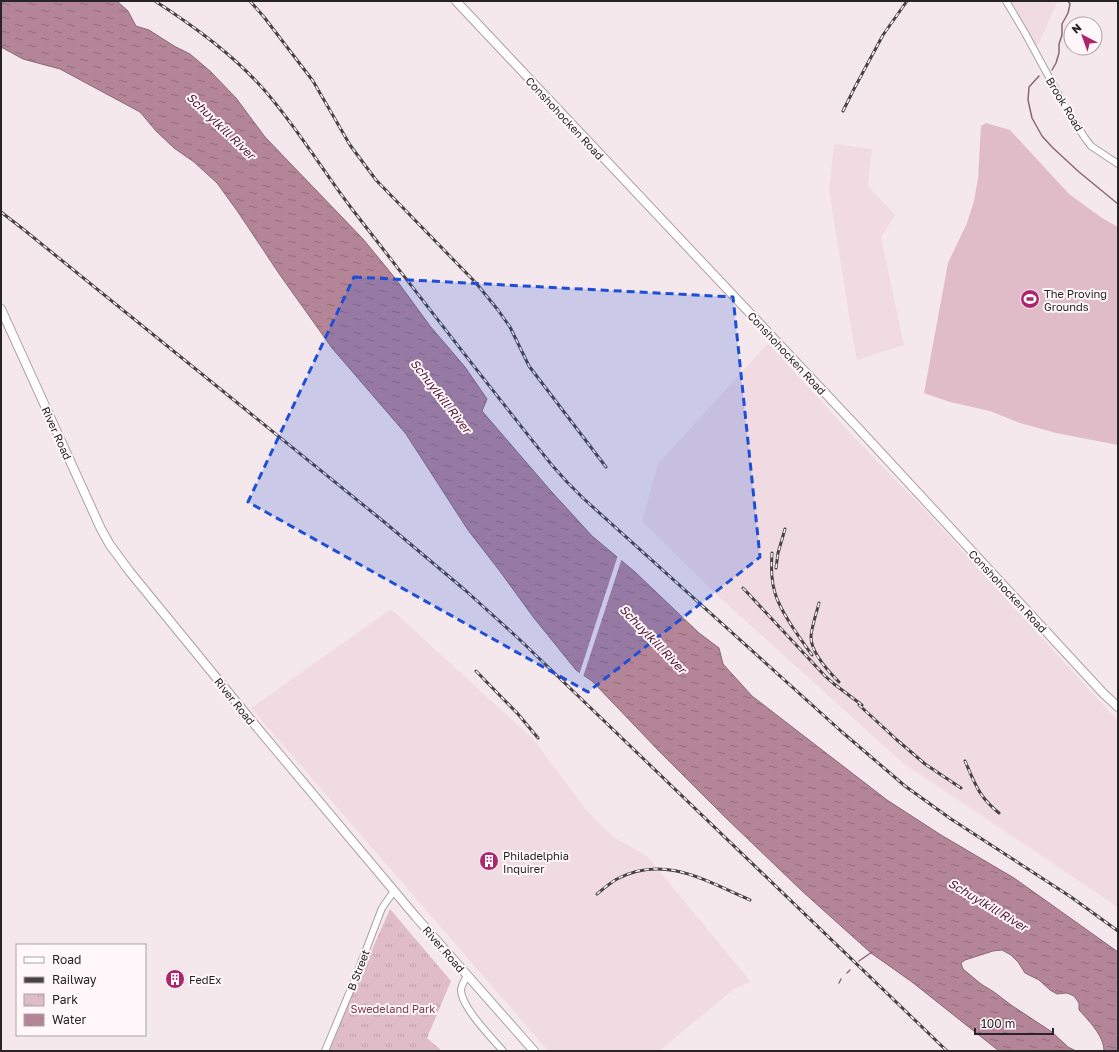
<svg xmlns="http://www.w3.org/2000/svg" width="1119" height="1052" font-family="'Golos Text',sans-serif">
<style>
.built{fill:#f1dbe2}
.park{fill:url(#park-tufts)}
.garden{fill:#e0bcc8}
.water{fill:url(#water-ripples);stroke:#8a6874}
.pier{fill:#f5e8ec}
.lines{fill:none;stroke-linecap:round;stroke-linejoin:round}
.stream{stroke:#8a6874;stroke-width:1.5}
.minor-casing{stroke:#aca0a4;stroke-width:8}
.major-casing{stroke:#aca0a4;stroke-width:10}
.minor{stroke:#fff;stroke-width:6}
.major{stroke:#fff;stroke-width:8}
.rail-casing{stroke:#484244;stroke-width:3}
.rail{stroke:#fff7f9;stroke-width:1.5;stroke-dasharray:4.5;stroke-linecap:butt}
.marked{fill:#1d4ed8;fill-opacity:0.2;stroke:#1d4ed8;stroke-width:3;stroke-dasharray:8 5;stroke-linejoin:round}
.labels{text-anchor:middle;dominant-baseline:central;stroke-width:4;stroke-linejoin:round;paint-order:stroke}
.street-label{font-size:11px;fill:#282425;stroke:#fff7f9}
.poi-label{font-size:11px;fill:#282425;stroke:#fff7f9;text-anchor:start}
.park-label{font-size:11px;fill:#783a54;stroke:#fff7f9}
.water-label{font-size:12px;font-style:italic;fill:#4f1531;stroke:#fff7f9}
</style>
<defs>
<pattern id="park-tufts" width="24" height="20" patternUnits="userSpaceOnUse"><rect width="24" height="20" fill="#e0bcc8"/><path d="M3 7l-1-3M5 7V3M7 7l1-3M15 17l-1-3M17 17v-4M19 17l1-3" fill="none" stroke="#c0a1ac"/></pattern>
<pattern id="water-ripples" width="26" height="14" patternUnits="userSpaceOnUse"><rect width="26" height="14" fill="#b48596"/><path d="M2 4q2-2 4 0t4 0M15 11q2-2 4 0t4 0" fill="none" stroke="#926d7a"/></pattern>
</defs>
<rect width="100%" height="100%" fill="#f5e8ec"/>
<g class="built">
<path d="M1006 1H1058L1039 43 1033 48Z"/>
<path d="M834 144 872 149 868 186 895 215 881 237 904 345 857 360 852 333 829 190Z"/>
<path d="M768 343 854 437 923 508 1118 721V908L1100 895 904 764 718 596 642 521 658 464Z"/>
<path d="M391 609 533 739 589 813 615 838 647 856 751 982 734 989 659 1051H548L251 708Z"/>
</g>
<path class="park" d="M390 909 451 981 427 1038 442 1051H329L347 1006Z"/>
<path class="garden" d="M986 123 1010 130 1069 194 1102 218 1118 227V445L1056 433 1020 423 990 411 950 402 924 393 948 263 967 223 974 201 978 178 981 126Z"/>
<path class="water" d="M1 1H117L128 11 136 26 149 30 174 46 190 54 210 71 236 98 265 137 363 239 395 278 430 326 465 367 487 399 482 411 550 490 592 536 635 572 699 633 719 648 723 664 752 696 887 800 941 835 1014 878 1118 952V1051H1104C1104 1036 1089 1021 1079 1010V1003L1074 996 1067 993 1057 994 1050 990 1039 980 1025 973 1018 962 1011 955 1002 950 993 951 965 960 961 963 963 969 981 984 994 992 1011 1005 1052 1032 1068 1047 1076 1051H999L912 982 871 953 802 891 725 817 659 751 592 681 576 670 534 618 499 570 468 530 406 434 332 348 280 275 238 212 217 183 194 162 174 148 156 131 140 112 60 69 23 59 1 47Z"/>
<path class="pier" d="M618 555 622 558 583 677 579 675Z"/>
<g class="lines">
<g class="stream">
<path d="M1052 70 1056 63 1059 53V44L1062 35V24L1068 13 1070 4 1068 1"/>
<path d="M1039 76 1029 87 1028 100 1032 118 1042 136 1052 147 1079 172 1118 204"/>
<path d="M859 961 872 952"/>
<path d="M847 973 850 970"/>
<path d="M839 983 841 979"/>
</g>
<defs>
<g id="minor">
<path d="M1006 1 1025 33 1068 112 1085 138 1091 146 1118 164"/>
<path d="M467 975C465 980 462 984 461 989 460 1006 492 1038 503 1051"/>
<path d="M325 1051 353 984 382 908 394 891"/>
</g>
<g id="major">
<path d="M456 1 859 429 1103 693 1118 707"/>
<path d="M1 309 101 529 110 545 130 572 255 725 416 917 534 1051"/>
</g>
</defs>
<use href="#minor" class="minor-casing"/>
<use href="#major" class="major-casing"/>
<use href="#minor" class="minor"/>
<use href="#major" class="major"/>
<defs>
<g id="rail">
<path d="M155 1C195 27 235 56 266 92 298 129 323 171 352 209 418 294 484 380 551 464L567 482 584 499 842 732 905 786 951 819 1071 897 1118 931"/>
<path d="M250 1 264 17 313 81 350 145 376 180 476 283 498 310 510 327 529 366 606 467"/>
<path d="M843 111 855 87 883 35 907 1"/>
<path d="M1 212 23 229 383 521 465 590 519 639 947 1051"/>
<path d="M772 553C771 566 771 580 775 593 781 613 800 638 812 655"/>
<path d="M776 568 778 553 785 529"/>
<path d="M743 588 825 676 834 684 862 705"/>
<path d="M819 603C817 611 811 629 811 637 811 653 828 671 839 682"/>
<path d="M476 671 518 714 538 738"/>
<path d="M859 705 897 740 925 764 961 788"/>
<path d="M965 761C975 784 979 797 999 813"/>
<path d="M597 894C603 889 610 883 617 879 664 854 706 881 750 900"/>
</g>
</defs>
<use href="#rail" class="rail-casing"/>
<use href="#rail" class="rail"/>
</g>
<path class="marked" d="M354 277 733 297 760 557 588 692 248 502Z"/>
<defs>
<symbol id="stadium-disc" viewBox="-11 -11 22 22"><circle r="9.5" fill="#ad256a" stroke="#fff7f9"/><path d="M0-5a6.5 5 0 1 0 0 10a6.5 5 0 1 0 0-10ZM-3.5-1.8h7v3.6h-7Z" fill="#fff"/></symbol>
<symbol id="building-disc" viewBox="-11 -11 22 22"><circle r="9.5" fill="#ad256a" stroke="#fff7f9"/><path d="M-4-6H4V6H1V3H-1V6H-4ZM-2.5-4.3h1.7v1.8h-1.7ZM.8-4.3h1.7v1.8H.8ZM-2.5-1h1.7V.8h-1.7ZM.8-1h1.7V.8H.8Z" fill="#fff"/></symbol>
</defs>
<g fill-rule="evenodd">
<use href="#stadium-disc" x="1019" y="288" width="22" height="22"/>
<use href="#building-disc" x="478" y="850" width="22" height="22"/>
<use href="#building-disc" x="164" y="968" width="22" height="22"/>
</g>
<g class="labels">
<g class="street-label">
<text transform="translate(1065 104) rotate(59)">Brook Road</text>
<text transform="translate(565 118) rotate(47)">Conshohocken Road</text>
<text transform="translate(787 353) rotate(47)">Conshohocken Road</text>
<text transform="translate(57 433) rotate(66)">River Road</text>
<text transform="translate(1008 591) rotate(47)">Conshohocken Road</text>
<text transform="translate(235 701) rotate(51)">River Road</text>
<text transform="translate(444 949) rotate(49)">River Road</text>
<text transform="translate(358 970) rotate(-69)">B Street</text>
</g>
<g class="poi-label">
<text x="1044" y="293">The Proving<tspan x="1044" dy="13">Grounds</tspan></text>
<text x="503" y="855">Philadelphia<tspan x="503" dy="13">Inquirer</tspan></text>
<text x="189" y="979">FedEx</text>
</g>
<g class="park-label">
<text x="393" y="1008">Swedeland Park</text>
</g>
<g class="water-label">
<text transform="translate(221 126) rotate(44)">Schuylkill River</text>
<text transform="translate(441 396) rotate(52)">Schuylkill River</text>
<text transform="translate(653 639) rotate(46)">Schuylkill River</text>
<text transform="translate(988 905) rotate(31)">Schuylkill River</text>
</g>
</g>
<rect width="1119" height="1052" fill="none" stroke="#282425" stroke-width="4"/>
<rect x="16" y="944" width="130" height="92" fill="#fff7f9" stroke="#a9a3a4"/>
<rect x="24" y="957" width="20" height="6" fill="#ffffff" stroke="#a9a3a4"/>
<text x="52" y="964" font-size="12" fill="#282425">Road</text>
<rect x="24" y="977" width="20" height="6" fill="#484244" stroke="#a9a3a4"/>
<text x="52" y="984" font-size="12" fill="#282425">Railway</text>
<rect x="24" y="994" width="20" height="12" fill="url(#park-tufts)" stroke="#a9a3a4"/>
<text x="52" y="1004" font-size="12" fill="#282425">Park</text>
<rect x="24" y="1014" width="20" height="12" fill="url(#water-ripples)" stroke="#a9a3a4"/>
<text x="52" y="1024" font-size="12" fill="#282425">Water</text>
<g transform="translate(1083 36) rotate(319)"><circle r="19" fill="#fff7f9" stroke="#a9a3a4"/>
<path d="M0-3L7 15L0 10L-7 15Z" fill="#ad256a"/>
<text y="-6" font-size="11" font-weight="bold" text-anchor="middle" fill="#282425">N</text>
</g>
<path d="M975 1028v6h78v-6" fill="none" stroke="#282425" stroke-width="2"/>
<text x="981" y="1028" font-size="12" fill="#282425" stroke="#fff7f9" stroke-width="3" paint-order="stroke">100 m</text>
</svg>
